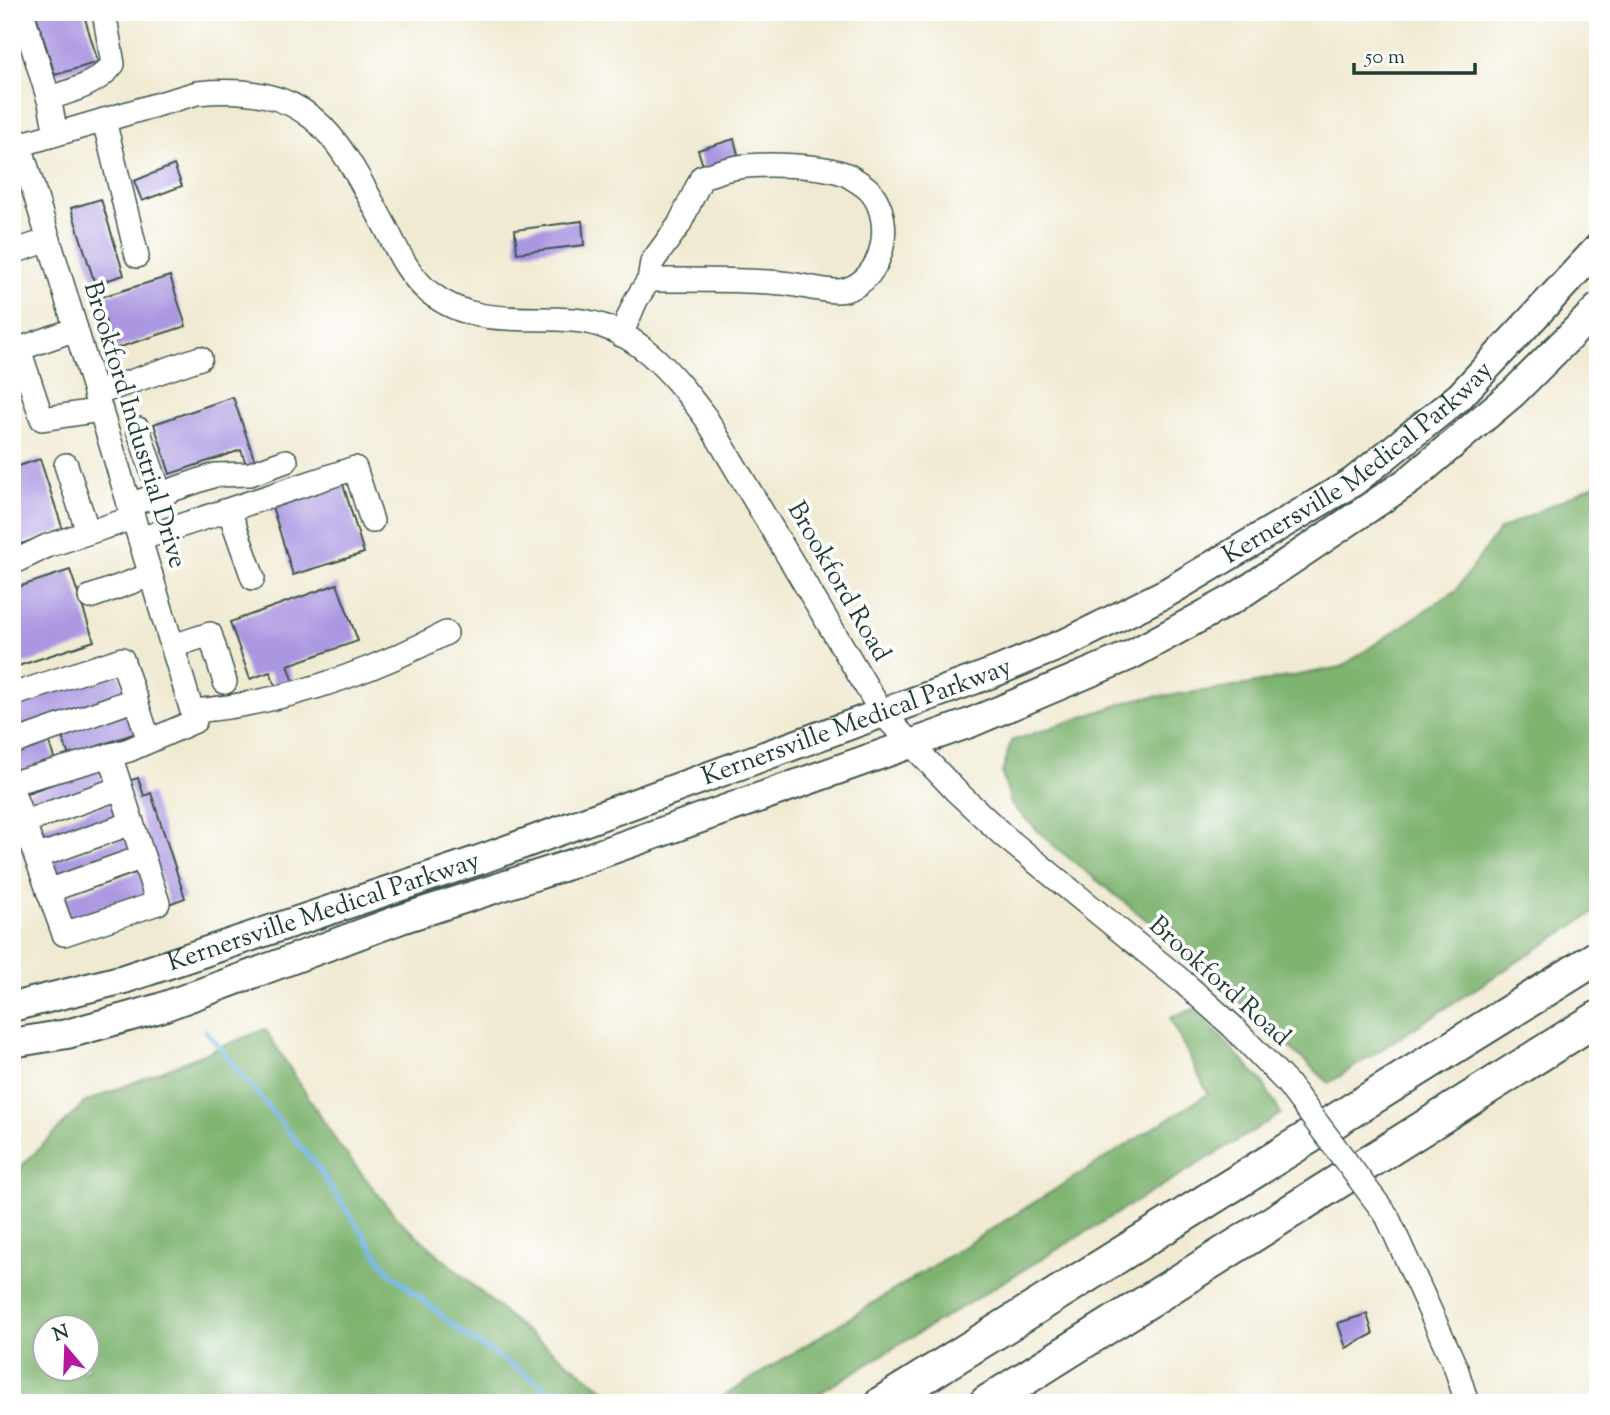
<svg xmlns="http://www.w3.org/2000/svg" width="1610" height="1415" font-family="'Sorts Mill Goudy',serif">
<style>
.forest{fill:#7eb370;stroke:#4e7852;stroke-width:2;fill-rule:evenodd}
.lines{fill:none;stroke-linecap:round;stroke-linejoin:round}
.stream{stroke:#70b2e5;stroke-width:5}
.building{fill:#ab96e1}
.minor-casing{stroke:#3e574c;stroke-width:26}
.major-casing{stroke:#3e574c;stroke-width:32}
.highway-casing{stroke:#3e574c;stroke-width:37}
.minor{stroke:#fff;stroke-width:23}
.major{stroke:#fff;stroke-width:28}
.highway{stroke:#fff;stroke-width:33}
.minor-bridge-casing{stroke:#3e574c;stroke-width:26;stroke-linecap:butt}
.minor-bridge{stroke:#fff;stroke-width:23}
.labels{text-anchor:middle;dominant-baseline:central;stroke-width:7;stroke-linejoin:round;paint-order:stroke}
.street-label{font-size:26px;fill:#1f3d34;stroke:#fff}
</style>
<rect width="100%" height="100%" fill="#fff"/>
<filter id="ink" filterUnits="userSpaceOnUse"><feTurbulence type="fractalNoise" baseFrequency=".0143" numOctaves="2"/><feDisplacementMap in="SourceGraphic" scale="14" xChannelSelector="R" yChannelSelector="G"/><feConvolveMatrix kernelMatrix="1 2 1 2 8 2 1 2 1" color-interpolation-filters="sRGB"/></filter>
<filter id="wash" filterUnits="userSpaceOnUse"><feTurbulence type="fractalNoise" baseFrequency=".00686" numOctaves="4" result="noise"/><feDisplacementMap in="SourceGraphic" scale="28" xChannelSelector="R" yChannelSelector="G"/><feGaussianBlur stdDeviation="1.57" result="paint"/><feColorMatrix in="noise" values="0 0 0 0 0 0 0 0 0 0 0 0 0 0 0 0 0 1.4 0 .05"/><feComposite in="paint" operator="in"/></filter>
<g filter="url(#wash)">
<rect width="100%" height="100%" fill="#f1ead3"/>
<g class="forest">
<path d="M1598 483V910L1329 1083 1174 942 1054 846 1012 806 1002 774 1011 741 1136 699 1229 688 1341 667 1456 590 1499 530Z"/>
<path d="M1194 1009 1262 1081 1281 1114 803 1403H713L1208 1094 1170 1018Z"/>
<path d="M265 1029 338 1144 398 1219 518 1325 623 1403H12V1176L85 1102ZM46 1328H88V1370H46Z"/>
</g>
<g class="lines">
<path class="stream" d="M206 1031 316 1165 388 1271 469 1338 570 1403"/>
</g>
<g id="blocks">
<g class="building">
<path d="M35 12H83L98 62 55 75Z"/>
<path d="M734 139 739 158 704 169 698 150Z"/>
<path d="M174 165 182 186 142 201 134 181Z"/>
<path d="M101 199 124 275 95 284 71 208Z"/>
<path d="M582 221 584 245 517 253 515 230Z"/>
<path d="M170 276 186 326 114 349 98 298Z"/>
<path d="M233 397 256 464 247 467 241 450 170 474 154 424Z"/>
<path d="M40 459 63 530 12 547V468Z"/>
<path d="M342 481 364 553 293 575 271 503Z"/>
<path d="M70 570 94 641 12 668V589Z"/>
<path d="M337 584 358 641 288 665 294 682 276 688 270 672 250 679 230 622Z"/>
<path d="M116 666 126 694 12 734V702Z"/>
<path d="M132 710 139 732 69 756 61 734Z"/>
<path d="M48 739 55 761 12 775V751Z"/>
<path d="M106 766 111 781 26 810 21 795Z"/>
<path d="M138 778 144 796 151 793 185 898 169 904 128 781Z"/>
<path d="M117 800 122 815 38 845 33 830Z"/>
<path d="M129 836 134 851 49 879 44 864Z"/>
<path d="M141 871 151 900 66 928 57 900Z"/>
<path d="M1367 1314 1373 1334 1346 1348 1338 1323Z"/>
</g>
</g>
</g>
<g filter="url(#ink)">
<use href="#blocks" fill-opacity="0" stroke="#3e574c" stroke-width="2"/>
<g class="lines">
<defs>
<g id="minor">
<path d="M22 12 50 103 56 134"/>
<path d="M49 98C72 91 98 84 113 64L104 12"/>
<path d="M104 120 137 256"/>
<path d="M12 147 197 93C314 82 336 135 386 228 398 252 409 276 430 293 474 327 523 316 573 320 634 324 673 374 706 418L882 713 956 791 1004 836 1183 982 1232 1026 1287 1083"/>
<path d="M13 252 49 240"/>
<path d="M76 329 19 349 42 419 101 410"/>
<path d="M621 335 636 300 649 280 652 262 679 225 702 177C712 174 722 170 733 168 758 163 827 164 849 176 855 180 866 186 871 192 895 222 884 279 845 290 832 294 798 284 782 283 738 279 693 280 649 280"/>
<path d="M95 394 200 358"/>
<path d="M138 429 160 495"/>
<path d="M66 465 88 532"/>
<path d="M129 505 215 475 250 474 286 461"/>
<path d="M229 510 253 578"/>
<path d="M140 539 355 468 372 521"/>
<path d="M12 563 47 546 133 518"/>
<path d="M90 597 151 575"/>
<path d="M173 646 210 634 225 682"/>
<path d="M12 695 122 659 149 741"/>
<path d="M192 711C281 704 367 674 446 633"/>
<path d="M12 743 136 699"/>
<path d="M12 783 129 750 195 721 20 145"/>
<path d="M12 790 64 934 158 903 110 755"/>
<path d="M24 822 120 788"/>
<path d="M36 857 132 823"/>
<path d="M48 891 143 857"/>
<path d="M1387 1216 1456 1368 1467 1403"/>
</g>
<g id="major">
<path id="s1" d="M12 1007 124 979 479 860 995 672 1070 641 1168 592 1353 482 1460 396 1598 248"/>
<path d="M12 1043 67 1034 160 1008 401 919 565 866 970 723 1131 655 1235 598 1410 480 1513 393 1598 308"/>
</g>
<g id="highway">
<path d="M882 1403 1598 957"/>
<path d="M986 1403 1598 1018"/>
</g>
</defs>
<use href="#minor" class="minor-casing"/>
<use href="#major" class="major-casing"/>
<use href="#highway" class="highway-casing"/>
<use href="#minor" class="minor"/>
<use href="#major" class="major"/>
<use href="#highway" class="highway"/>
<defs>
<path id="minor-bridge" d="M1287 1083 1387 1216"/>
</defs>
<use href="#minor-bridge" class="minor-bridge-casing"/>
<use href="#minor-bridge" class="minor-bridge"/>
</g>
</g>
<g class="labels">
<g class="street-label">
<text transform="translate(134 425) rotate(73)">Brookford Industrial Drive</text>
<text stroke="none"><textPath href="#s1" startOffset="1460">Kernersville Medical Parkway</textPath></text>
<text transform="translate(838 582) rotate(60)">Brookford Road</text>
<text stroke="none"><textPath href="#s1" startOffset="892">Kernersville Medical Parkway</textPath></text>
<text stroke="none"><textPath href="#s1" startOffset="326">Kernersville Medical Parkway</textPath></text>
<text transform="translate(1219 982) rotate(42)">Brookford Road</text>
</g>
</g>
<rect width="1610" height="1415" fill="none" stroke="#fff" stroke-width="42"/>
<g transform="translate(66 1348) rotate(341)"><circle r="33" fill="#ffffff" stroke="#a5b1ae" stroke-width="2"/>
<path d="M0-5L12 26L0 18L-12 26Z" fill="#b5179e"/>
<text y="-10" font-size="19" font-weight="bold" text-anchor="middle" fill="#1f3d34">N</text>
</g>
<path d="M1354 63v10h121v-10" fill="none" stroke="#1f3d34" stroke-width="3.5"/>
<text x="1365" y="63" font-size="21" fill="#1f3d34" stroke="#ffffff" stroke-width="5" paint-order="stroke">50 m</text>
</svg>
